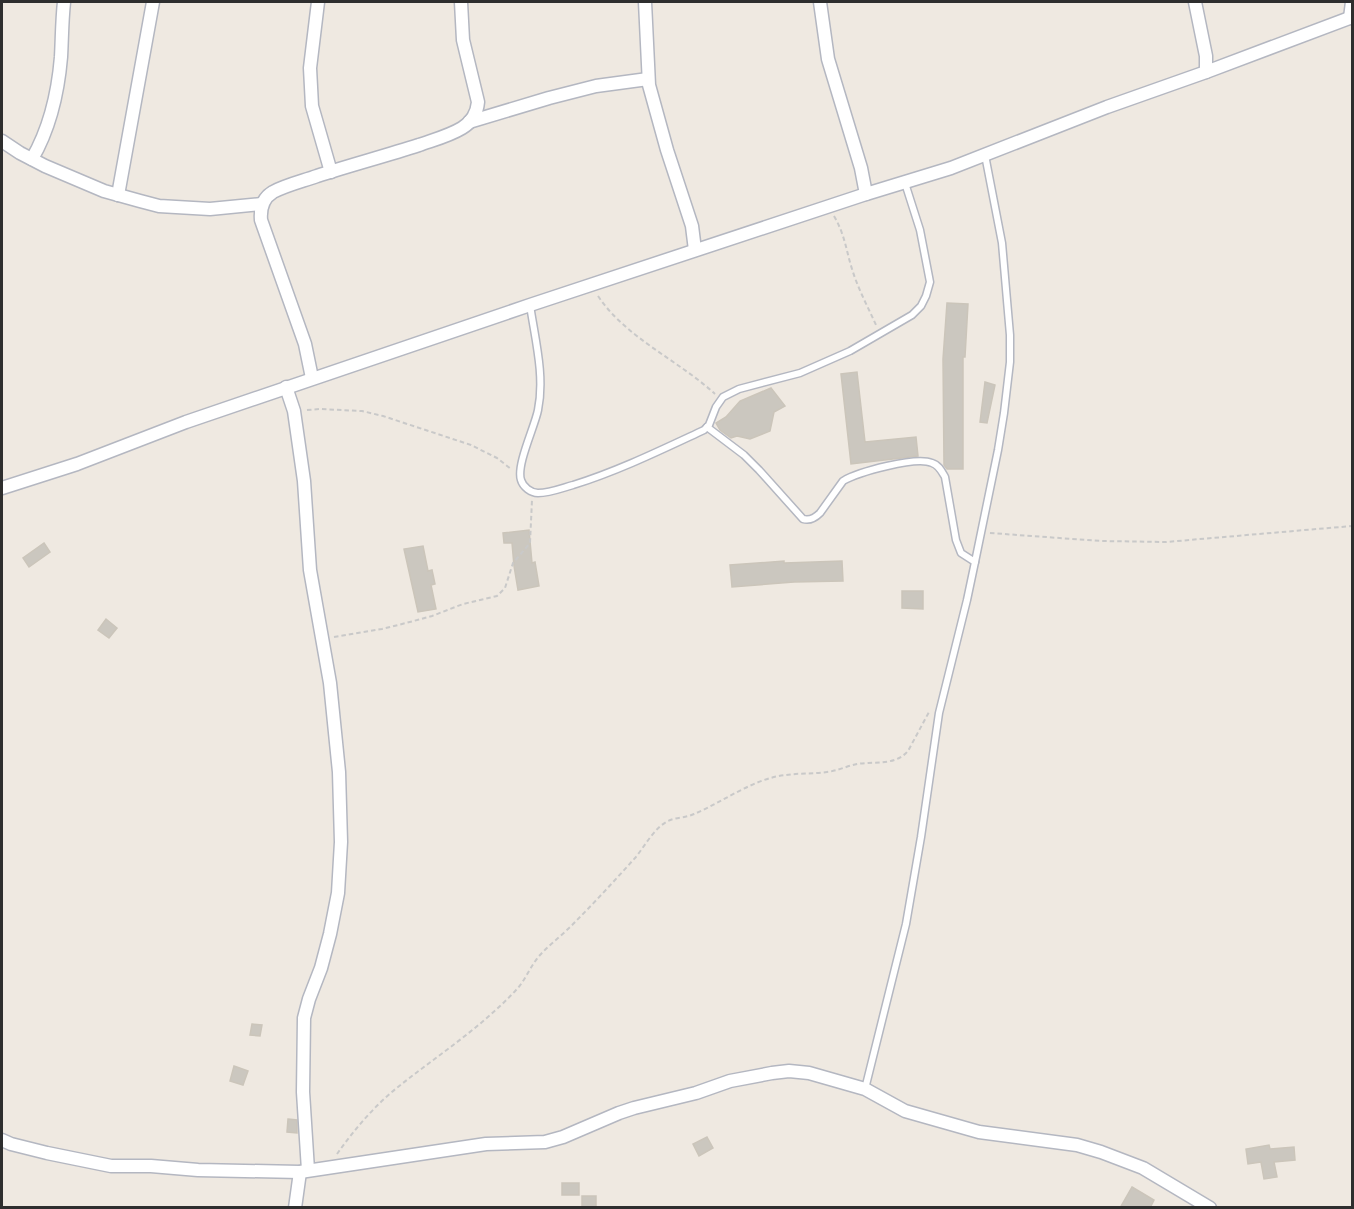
<svg xmlns="http://www.w3.org/2000/svg" width="1354" height="1209" font-family="'Asap Condensed',sans-serif">
<style>
.building{fill:#cbc7bf;stroke:#cbc5ba;stroke-width:1.5}
.lines{fill:none;stroke-linecap:round;stroke-linejoin:round}
.service-casing{stroke:#b4b7c1;stroke-width:9}
.minor-casing{stroke:#b4b7c1;stroke-width:15}
.path{stroke:#c9c9c9;stroke-width:2;stroke-dasharray:4.5 3;stroke-linecap:butt}
.service{stroke:#fff;stroke-width:6}
.minor{stroke:#fff;stroke-width:12}
</style>
<rect width="100%" height="100%" fill="#efe9e1"/>
<g class="building">
<path d="M947 303 968 304 965 357H963V469H947L944 465 943 359Z"/>
<path d="M857 372 865 442 916 437 918 456 851 464 841 374Z"/>
<path d="M985 382 995 385 987 423 980 422Z"/>
<path d="M771 388 785 406 774 412 770 431 750 439 737 436 731 438 720 430 716 423 726 417 740 401Z"/>
<path d="M529 530 532 563 535 562 539 586 518 590 514 566 512 543H504L503 533Z"/>
<path d="M44 543 50 552 29 567 23 558Z"/>
<path d="M423 546 428 571 432 570 435 584 431 585 436 609 418 612 404 549Z"/>
<path d="M784 561V563L842 561 843 581 794 582 732 587 730 565Z"/>
<path d="M902 591H923V609L902 608Z"/>
<path d="M106 619 117 628 109 638 98 630Z"/>
<path d="M252 1024 262 1025 260 1036 250 1035Z"/>
<path d="M234 1066 248 1071 243 1085 230 1081Z"/>
<path d="M288 1119 297 1120V1133L287 1132Z"/>
<path d="M707 1137 713 1148 699 1156 693 1144Z"/>
<path d="M1269 1145 1270 1149 1294 1147 1295 1160 1274 1162 1277 1177 1264 1179 1261 1162 1248 1164 1246 1149Z"/>
<rect x="562" y="1183" width="17" height="12"/>
<path d="M1132 1187 1154 1200 1150 1208H1120Z"/>
<rect x="582" y="1196" width="14" height="11"/>
</g>
<g class="lines">
<defs>
<g id="service">
<path d="M530 305C535 339 545 376 538 410 535 426 516 465 521 480 523 487 531 493 538 493 550 493 562 488 573 485 618 471 661 450 704 430L709 425 716 407 723 397 739 389 800 373 850 351 912 315 921 306 926 296 930 282 920 230 905 183"/>
<path d="M707 427 744 455 759 470 803 519C810 521 815 518 820 513L843 481C858 472 916 456 932 463 939 465 942 472 945 477L956 540 961 553 975 562 967 600 939 713 921 837 906 924 865 1089"/>
<path d="M975 562 998 450 1004 413 1010 362V335L1002 243 985 155"/>
</g>
<g id="minor">
<path d="M318 2 310 68 312 106 331 172"/>
<path d="M645 2 649 85 667 150 692 226 695 250"/>
<path d="M820 2 828 59 861 168 866 194"/>
<path d="M1195 2 1206 56V72"/>
<path d="M1350 18 1352 2"/>
<path d="M469 122 549 98 596 86 648 79"/>
<path d="M2 141 20 153 45 166 104 191 140 201 159 206 210 209 262 204"/>
<path d="M32 159C50 128 58 93 61 57 62 39 62 20 64 2"/>
<path d="M118 195 153 2"/>
<path d="M312 378 305 344 261 220C260 208 263 198 273 192 286 185 303 181 317 176 351 165 385 156 419 145 433 140 449 136 462 128 472 122 477 113 478 102L463 40 461 2"/>
<path d="M286 387 294 411 304 481 310 570 330 683 339 772 341 842 338 893 330 934 321 968 309 999 304 1018 303 1092 308 1170"/>
<path d="M2 488 77 464 186 422 530 305 866 194 951 168 1107 107 1206 72 1352 17"/>
<path d="M2 1140 11 1144 47 1153 111 1166H151L198 1170 300 1172 486 1144 545 1142 563 1137 619 1113 634 1108 696 1093 730 1081 772 1073 789 1071 809 1073 865 1089 905 1111 979 1132 1077 1145 1101 1152 1143 1168 1210 1208"/>
<path d="M295 1208 300 1172"/>
</g>
</defs>
<use href="#service" class="service-casing"/>
<use href="#minor" class="minor-casing"/>
<g class="path">
<path d="M834 216C845 235 846 250 852 269 858 289 868 307 876 325"/>
<path d="M598 296C626 338 678 360 715 394"/>
<path d="M307 410 320 409 362 411 383 416 471 445 497 458 511 469"/>
<path d="M990 533 1101 541 1166 542 1352 526"/>
<path d="M334 637 382 629 406 623 432 616 463 604 497 596 505 588 513 563 530 543 532 500"/>
<path d="M337 1154C354 1130 375 1105 398 1087 438 1055 482 1027 517 989 526 979 531 965 540 955 551 943 565 933 576 921 596 901 616 879 635 858 645 846 654 828 668 821 676 817 686 818 694 814 723 802 754 778 786 775 799 773 813 774 827 772 837 771 847 766 857 764 875 761 895 766 908 751L929 712"/>
</g>
<use href="#service" class="service"/>
<use href="#minor" class="minor"/>
</g>
<rect width="1354" height="1209" fill="none" stroke="#2e2e2e" stroke-width="6"/>
</svg>
